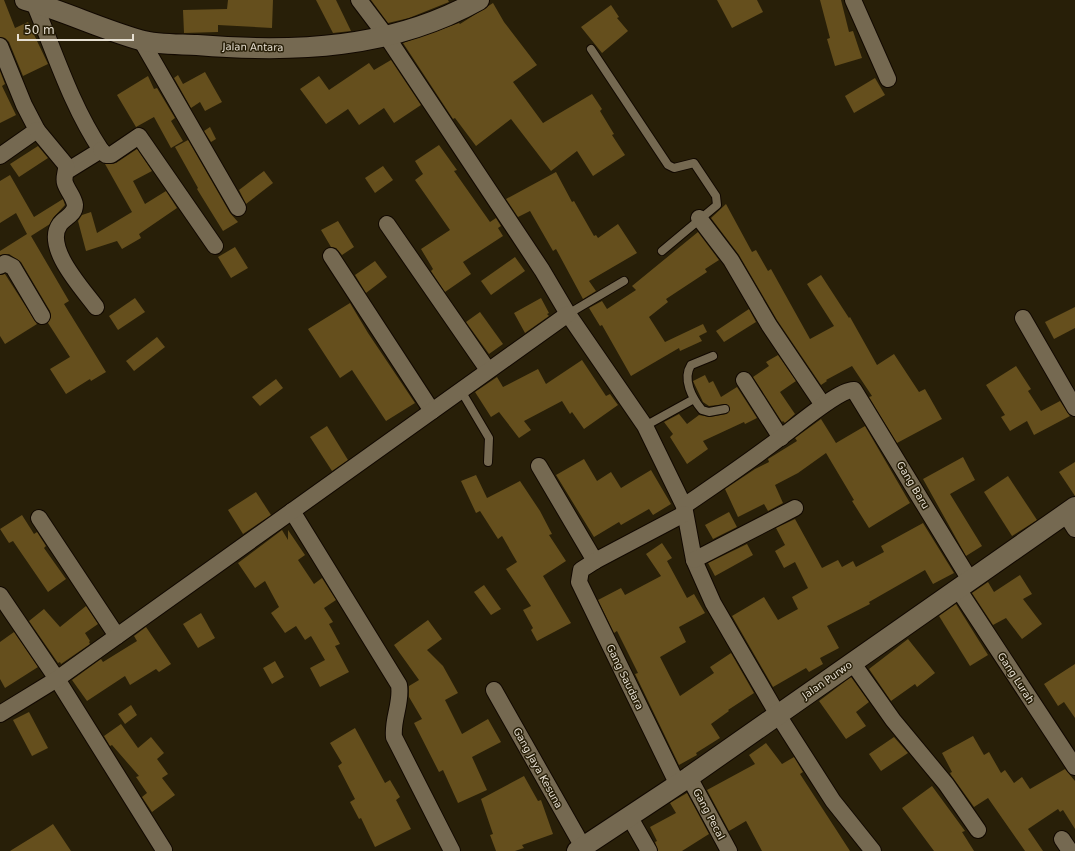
<svg xmlns="http://www.w3.org/2000/svg" width="1075" height="851" font-family="'DejaVu Sans',sans-serif">
<style>
.building{fill:#654f1d}
.lines{fill:none;stroke-linecap:round;stroke-linejoin:round}
.service-casing{stroke:#110800;stroke-width:10}
.minor-casing{stroke:#110800;stroke-width:18}
.tertiary-casing{stroke:#110800;stroke-width:22}
.service{stroke:#756951;stroke-width:8}
.minor{stroke:#756951;stroke-width:16}
.tertiary{stroke:#756951;stroke-width:20}
.labels{text-anchor:middle;dominant-baseline:central;stroke-width:3;stroke-linejoin:round;paint-order:stroke}
.street-label{font-size:10px;fill:#e6dfd2;stroke:#281f08}
</style>
<rect width="100%" height="100%" fill="#281f08"/>
<g class="building">
<path d="M0 0H4L15 28 28 22 48 64 23 76 9 42 5 38 0 37Z"/>
<path d="M228 0H273L272 28 218 25V32L184 33 183 10 227 9Z"/>
<path d="M316 0H336L351 31 333 33Z"/>
<path d="M371 0H448L449 2 409 18 388 23Z"/>
<path d="M717 0H757L763 12 732 28Z"/>
<path d="M820 0H841L849 32 853 31 862 58 835 66 827 39 830 38Z"/>
<path d="M493 3 504 22 537 65 513 82 543 123 592 94 602 109 600 111 614 134 612 135 625 155 593 176 577 151 551 171 511 119 476 146 455 118 453 119 403 43 459 23 460 24Z"/>
<path d="M611 5 619 17 617 18 628 31 602 53 581 27Z"/>
<path d="M391 60 421 105 394 123 384 108 359 125 348 109 326 124 300 89 319 76 329 90 369 63 374 70Z"/>
<path d="M0 71 5 84 2 86 16 115 0 123Z"/>
<path d="M205 72 222 102 205 111 200 102 191 108 174 78 178 75 183 84Z"/>
<path d="M148 76 154 89 157 88 175 118 171 121 183 141 171 148 154 117 136 127 117 95Z"/>
<path d="M875 78 885 95 854 113 845 96Z"/>
<path d="M210 127 216 139 211 142 204 131Z"/>
<path d="M188 140 230 213 238 222 223 231 197 189 198 188 175 147Z"/>
<path d="M439 145 457 170 454 171 490 222 496 218 501 226 498 228 503 236 463 262 471 274 445 292 431 271 433 269 421 249 450 230 415 180 423 174 415 161Z"/>
<path d="M38 146 48 158 19 177 10 164Z"/>
<path d="M137 149 152 171 133 181 145 204 166 191 177 208 139 234 141 238 122 249 117 241 86 251 78 221 82 215 91 212 97 233 132 212 105 164 116 163Z"/>
<path d="M383 166 393 180 375 193 365 178Z"/>
<path d="M264 171 273 183 246 204 239 190Z"/>
<path d="M556 172 572 202 574 201 594 236 596 235 598 238 618 224 637 253 589 281 596 291 583 299 556 249 553 251 530 211 518 217 506 199Z"/>
<path d="M10 175 34 217 63 199 65 205 53 218 50 224 31 236 69 301 64 304 106 372 91 381 90 379 66 394 50 369 70 357 48 323 51 316 50 311 21 262 9 254 0 255V251L27 234 16 213 0 223V181Z"/>
<path d="M726 204 752 252 756 250 768 271 771 269 810 339 834 326 807 284 821 275 849 318 850 317 877 365 894 354 919 392 925 389 942 419 897 443 869 397 872 396 852 366 826 380 827 381 821 385 777 320 739 255 711 218Z"/>
<path d="M338 221 354 247 342 255 336 248 331 247 321 230Z"/>
<path d="M698 232 719 260 705 269 707 272 666 299 668 302 649 317 665 342 703 324 707 332 699 336 702 341 680 351 679 348 631 376 602 325 600 326 589 308 602 301 607 309 636 290 632 286Z"/>
<path d="M235 247 248 268 231 278 218 257Z"/>
<path d="M515 257 525 271 491 295 481 281Z"/>
<path d="M375 261 387 277 366 293 355 275Z"/>
<path d="M5 274 37 324 5 344 0 336V275Z"/>
<path d="M135 298 145 312 118 330 109 316Z"/>
<path d="M541 298 549 313 547 314 549 316 525 333 514 313Z"/>
<path d="M350 303 368 333 415 403 386 421 352 370 340 378 308 329Z"/>
<path d="M1075 307V328L1054 339 1045 322Z"/>
<path d="M749 309 756 322 724 342 716 331Z"/>
<path d="M480 312 503 344 489 354 466 322Z"/>
<path d="M157 337 165 347 134 371 126 361Z"/>
<path d="M778 355 796 381 780 392 795 414 785 423 783 421 782 422 753 377 769 366 766 362Z"/>
<path d="M582 360 606 396 610 394 618 405 584 429 572 412 570 414 562 401 524 421 531 430 519 438 499 412 491 417 475 392 497 377 503 387 538 369 546 384Z"/>
<path d="M1016 366 1031 389 1028 391 1041 411 1060 401 1070 416 1034 435 1027 421 1010 431 1001 417 1005 415 986 385Z"/>
<path d="M705 375 709 383 713 381 721 397 737 387 757 418 745 424 744 422 703 441 708 449 687 464 670 437 673 434 664 422 679 414 687 424 699 415 710 417 726 414 730 410 729 406 726 404 709 406 703 402 693 381Z"/>
<path d="M276 379 283 388 260 406 252 397Z"/>
<path d="M821 419 836 443 865 426 910 503 869 528 852 501 854 500 826 453 798 473 775 485 783 503 768 511 764 504 738 517 725 489 755 469 769 462 768 459 797 441 795 438Z"/>
<path d="M327 426 348 460 332 471 310 437Z"/>
<path d="M963 457 975 480 950 494 982 546 966 556 923 479Z"/>
<path d="M584 459 597 481 611 472 621 488 651 470 671 504 653 515 649 509 621 525 619 522 594 537 556 475Z"/>
<path d="M1075 462V496L1059 472Z"/>
<path d="M476 475 487 498 520 481 540 511 552 534 549 535 566 561 543 576 571 623 537 641 531 630 533 628 523 610 531 606 506 569 517 562 502 536 498 539 480 511 476 513 461 481Z"/>
<path d="M1008 476 1037 520 1012 536 984 492Z"/>
<path d="M256 492 271 515 243 534 228 510Z"/>
<path d="M729 512 737 527 713 539 705 525Z"/>
<path d="M22 515 34 534 37 532 46 546 44 548 66 579 48 592 13 541 9 543 0 529Z"/>
<path d="M795 519 822 568 838 560 842 567 853 561 856 567 884 552 881 546 923 523 954 573 933 584 925 570 869 602 870 604 827 626 839 648 820 658 823 664 809 672 806 668 773 687 732 616 764 597 778 620 798 609 792 597 808 588 795 562 784 568 775 551 785 545 776 528Z"/>
<path d="M282 530 288 540V530L305 555 298 560 314 584 322 578 336 600 324 608 333 622 329 624 340 644 335 646 349 672 320 687 310 668 325 660 311 636 305 640 296 626 285 633 271 613 279 607 265 581 255 588 238 563Z"/>
<path d="M662 543 672 558 667 561 687 598 694 594 705 613 679 627 686 642 660 657 680 696 714 673 710 667 731 653 754 693 728 710 729 711 711 724 720 738 696 753 697 755 679 765 635 674 638 673 617 631 614 633 598 600 621 588 625 595 661 576 646 554Z"/>
<path d="M747 544 753 555 715 576 708 563Z"/>
<path d="M1020 575 1032 594 1023 599 1042 624 1022 639 1006 618 993 625 972 593 988 582 994 592Z"/>
<path d="M484 585 501 609 491 615 474 592Z"/>
<path d="M956 604 988 655 970 666 939 616Z"/>
<path d="M86 606 98 624 85 633 90 641 89 642 90 644 61 664 60 662 58 663 29 621 44 609 60 627Z"/>
<path d="M201 613 215 638 198 648 183 624Z"/>
<path d="M428 620 442 639 427 650 443 666 458 693 445 700 462 734 488 719 501 742 472 757 487 790 458 803 443 770 439 772 414 723 422 719 409 697V686L419 680 394 645Z"/>
<path d="M146 627 171 664 159 672 156 669 130 685 125 676 87 701 72 680 101 659 103 662 137 641 134 636Z"/>
<path d="M14 632 38 667 5 688 0 679V642Z"/>
<path d="M908 639 935 673 917 687 915 684 891 701 869 669Z"/>
<path d="M275 661 284 677 272 684 263 668Z"/>
<path d="M1075 664V718L1064 702 1058 706 1044 684Z"/>
<path d="M851 677 869 702 856 712 866 726 846 739 819 701Z"/>
<path d="M131 705 137 715 125 724 118 714Z"/>
<path d="M29 712 48 748 32 756 13 720Z"/>
<path d="M121 724 138 748 151 737 164 753 157 759 168 774 162 778 175 795 152 812 142 797 147 793 136 777 139 776 112 745 110 746 104 736Z"/>
<path d="M355 728 385 783 390 780 400 797 396 800 411 829 375 847 361 818 359 819 350 802 355 799 338 766 342 763 330 743Z"/>
<path d="M973 736 984 755 989 752 1001 773 1005 770 1014 783 1022 777 1030 789 1065 769 1075 781V829L1063 810 1060 812 1058 809 1028 829 1043 851H1025L988 798 974 807 951 775 950 773 952 772 942 753Z"/>
<path d="M894 737 908 753 881 771 869 754Z"/>
<path d="M766 743 782 764 794 757 803 772 800 774 850 851H762L746 821 729 831 707 790 755 764 749 755Z"/>
<path d="M524 776 538 801 541 800 553 834 522 845 524 848 515 851H496L490 835 493 834 481 799Z"/>
<path d="M932 786 965 831 962 832 974 851H934L902 808Z"/>
<path d="M687 793 709 834 682 851H658L655 842 657 841 650 827 676 813 670 803Z"/>
<path d="M53 824 71 851H10L44 830Z"/>
</g>
<g class="lines">
<defs>
<g id="service">
<path d="M591 49 668 165 674 168 694 163 716 196 717 205 662 251"/>
<path d="M568 314 624 281"/>
<path d="M713 356 691 365C682 379 692 398 702 410L709 412 725 409"/>
<path d="M460 389 489 438 488 462"/>
<path d="M645 426 694 399"/>
</g>
<g id="minor">
<path d="M359 0 387 37 542 270 568 314 645 426 684 506 694 560 713 603 778 715 833 801 873 851"/>
<path d="M853 0 888 79"/>
<path d="M34 3C55 53 71 105 101 150L67 171"/>
<path d="M141 40 238 208"/>
<path d="M0 46 24 105 37 130 0 156"/>
<path d="M37 130 66 165C67 171 63 177 65 183 67 190 74 197 75 205 75 215 65 217 60 224 43 247 83 289 96 307"/>
<path d="M101 150 106 155H111L139 136 215 246"/>
<path d="M699 218 731 260 769 325 823 405"/>
<path d="M387 224 488 370"/>
<path d="M331 256 432 411"/>
<path d="M0 266 5 263 13 267 42 316"/>
<path d="M1023 318 1075 408"/>
<path d="M744 380 781 438"/>
<path d="M539 466 595 561"/>
<path d="M684 506C716 484 749 462 780 438 794 428 839 389 854 390L970 580"/>
<path d="M292 511 399 685C402 703 392 719 394 737L452 851"/>
<path d="M1065 513 1075 529"/>
<path d="M39 518 117 636"/>
<path d="M694 560 795 508"/>
<path d="M958 589 1075 767"/>
<path d="M0 595 57 679 164 850"/>
<path d="M852 662 893 720 946 784 978 830"/>
<path d="M494 690 583 847"/>
<path d="M0 714 57 679 568 314"/>
<path d="M689 777 729 851"/>
<path d="M677 783 579 582 581 570 595 561 684 514"/>
<path d="M629 816 649 851"/>
<path d="M1062 839 1070 851"/>
</g>
<g id="tertiary">
<path d="M25 0C64 11 101 29 140 40 157 45 179 44 197 45 295 53 392 49 479 0"/>
<path d="M577 851 689 777 1075 507"/>
</g>
</defs>
<use href="#service" class="service-casing"/>
<use href="#minor" class="minor-casing"/>
<use href="#tertiary" class="tertiary-casing"/>
<use href="#service" class="service"/>
<use href="#minor" class="minor"/>
<use href="#tertiary" class="tertiary"/>
</g>
<g class="labels">
<g class="street-label">
<text transform="translate(253 47) rotate(1)">Jalan Antara</text>
<text transform="translate(913 485) rotate(59)">Gang Baru</text>
<text transform="translate(625 677) rotate(64)">Gang Saudara</text>
<text transform="translate(1016 678) rotate(57)">Gang Lurah</text>
<text transform="translate(827 680) rotate(-35)">Jalan Purwo</text>
<text transform="translate(538 768) rotate(61)">Gang Jaya Kesuna</text>
<text transform="translate(709 814) rotate(62)">Gang Pecal</text>
</g>
</g>
<path d="M18 34v6h115v-6" fill="none" stroke="#e6dfd2" stroke-width="2"/>
<text x="24" y="34" font-size="12" fill="#e6dfd2" stroke="#281f08" stroke-width="3" paint-order="stroke">50 m</text>
</svg>
